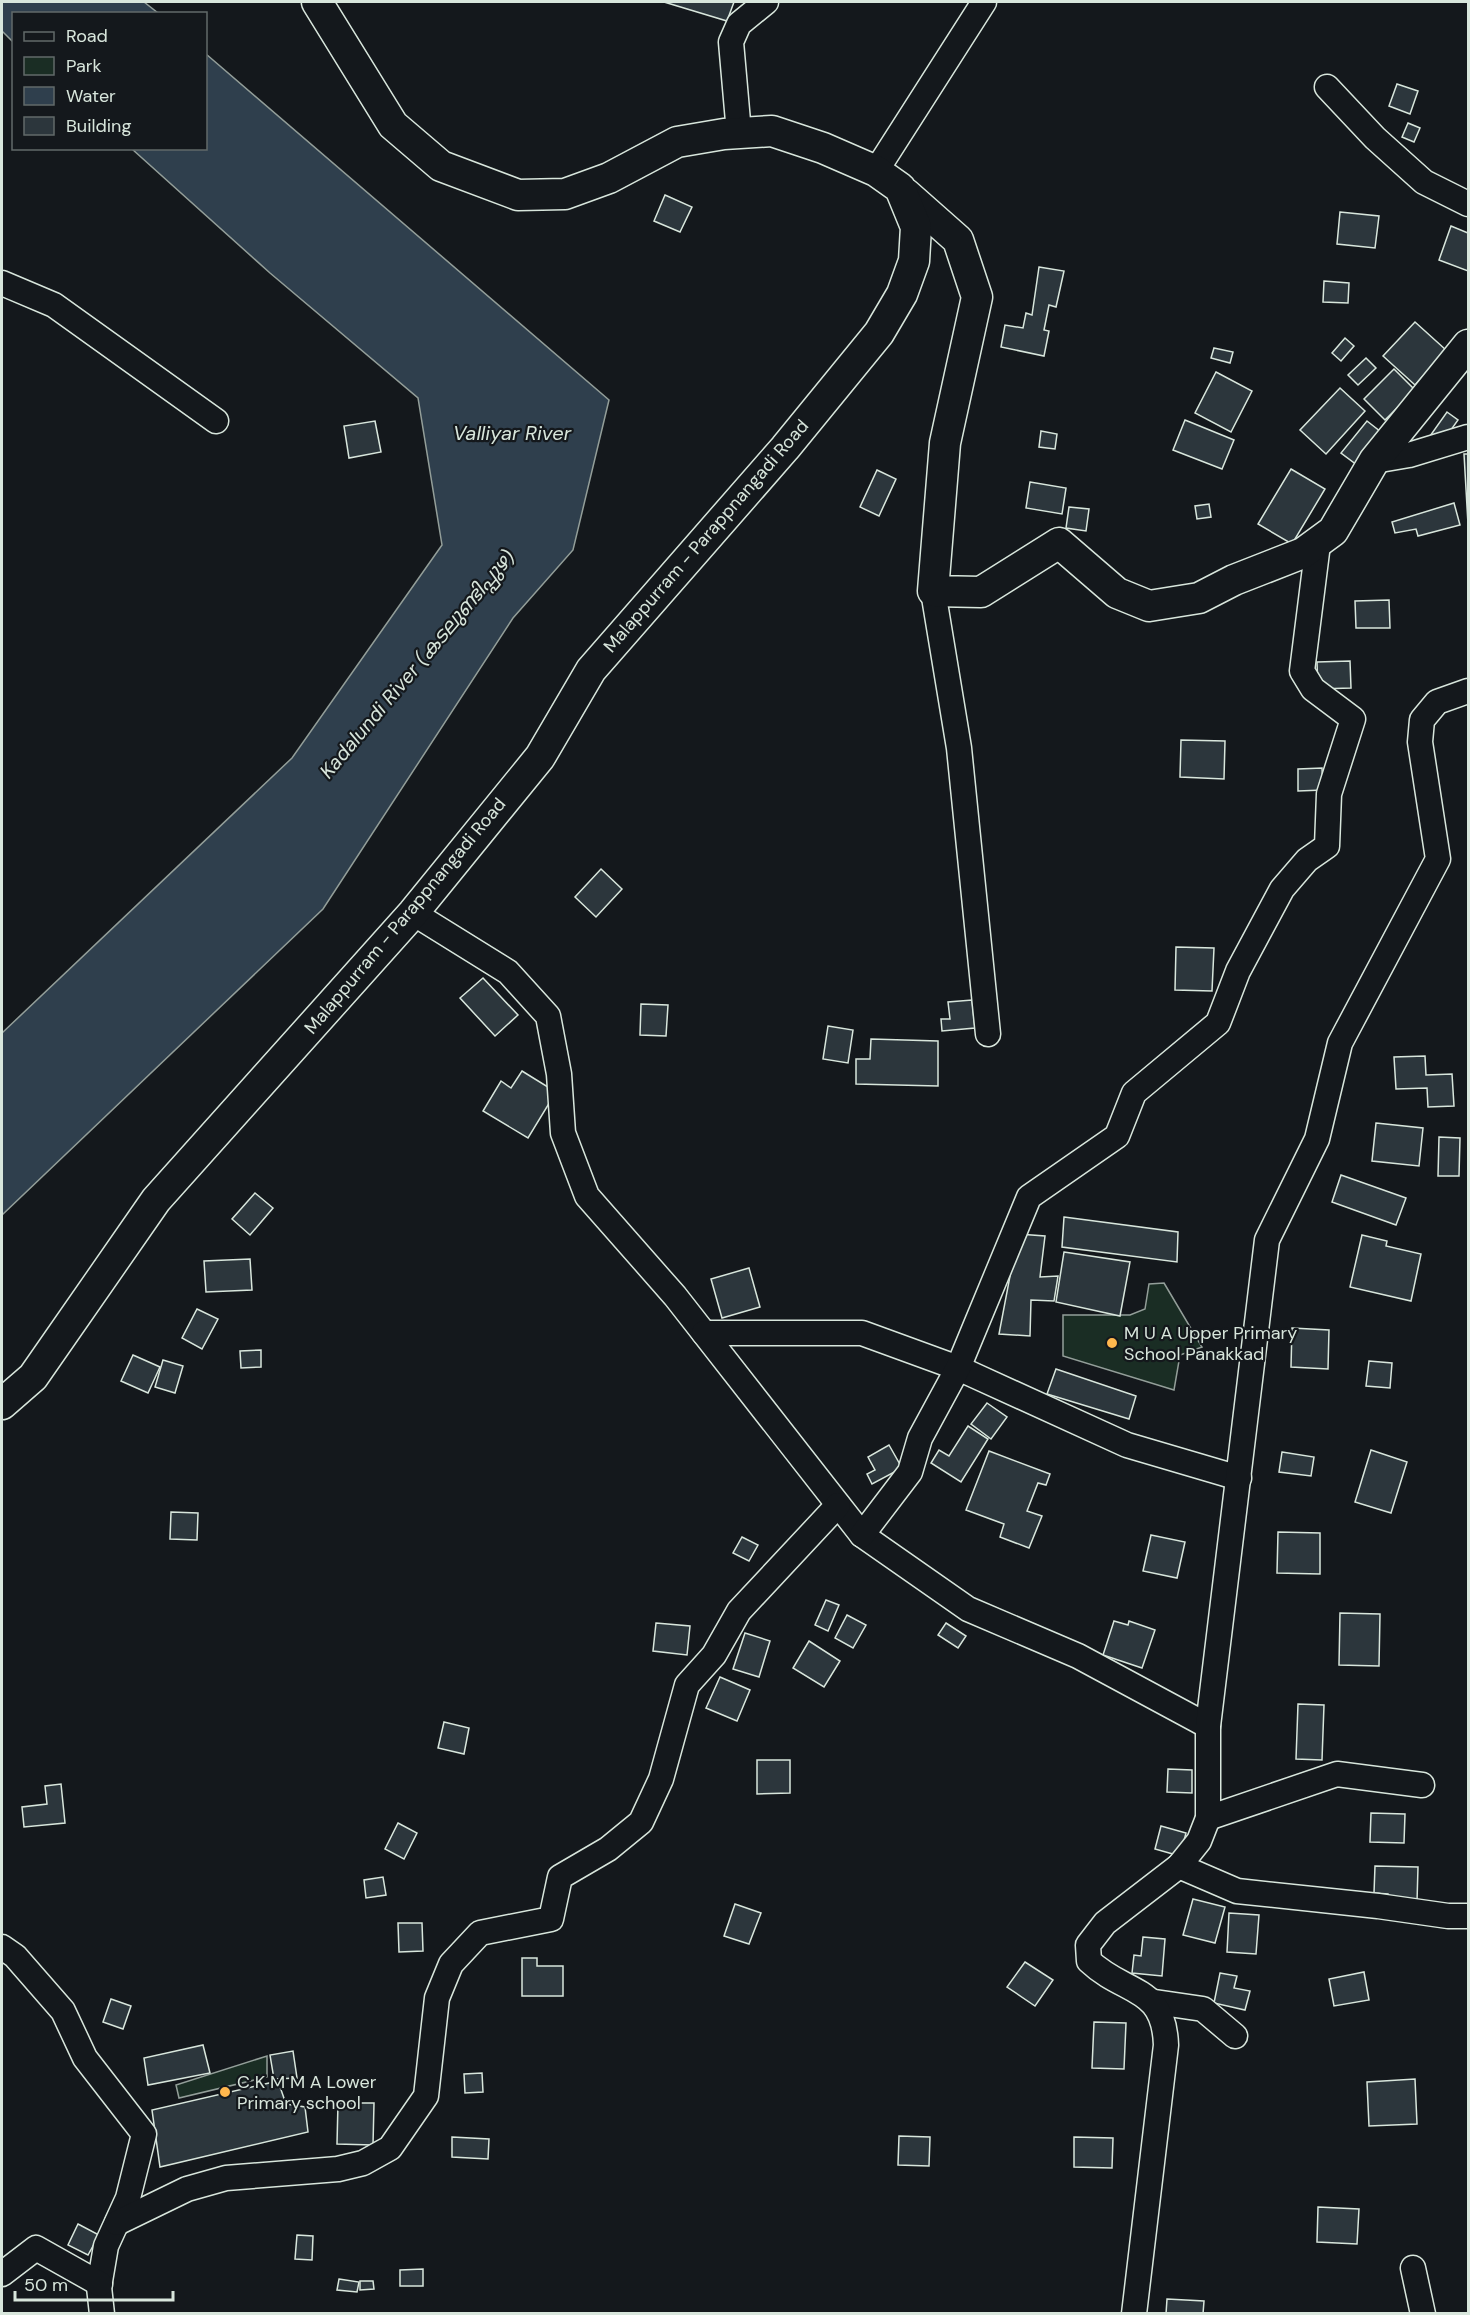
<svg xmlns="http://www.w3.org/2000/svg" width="1470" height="2315" font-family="'DM Sans','Noto Sans Malayalam',sans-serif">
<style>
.green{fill:#1a2d24;stroke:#939e99;stroke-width:1.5}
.water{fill:#2f3f4d;stroke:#939e99;stroke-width:1.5}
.building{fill:#2c363c;stroke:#d8e6dc;stroke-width:1.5}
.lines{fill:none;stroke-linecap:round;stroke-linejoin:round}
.minor-casing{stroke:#d8e6dc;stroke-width:27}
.major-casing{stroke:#d8e6dc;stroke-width:33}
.minor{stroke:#14181c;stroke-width:24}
.major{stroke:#14181c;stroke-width:30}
.poi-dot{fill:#ffb74d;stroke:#14181c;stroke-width:2}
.labels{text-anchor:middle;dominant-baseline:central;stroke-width:4.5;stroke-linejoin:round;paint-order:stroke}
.street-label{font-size:18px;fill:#d8e6dc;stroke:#14181c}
.poi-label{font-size:18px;fill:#d8e6dc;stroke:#14181c;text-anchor:start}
.water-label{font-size:20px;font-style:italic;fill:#d8e6dc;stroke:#14181c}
</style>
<rect width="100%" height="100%" fill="#14181c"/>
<g class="green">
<path d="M1164 1283 1202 1347 1180 1355 1174 1390 1063 1356V1315H1130L1145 1309 1149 1284Z"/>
<path d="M267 2056V2077L179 2098 176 2085Z"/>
</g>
<g class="water">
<path d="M2 2H144L158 13 14 14 13 42 2 31Z"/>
<path d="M206 54 609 400 573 550 513 618 323 909 2 1215V1033L292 758 442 545 418 398 270 273 132 149 206 148Z"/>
</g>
<g class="building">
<path d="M664 2H734L727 21Z"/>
<path d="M1397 84 1418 91 1410 114 1389 106Z"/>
<path d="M1408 123 1420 128 1414 142 1402 137Z"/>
<path d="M665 195 692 207 680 232 654 221Z"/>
<path d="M1340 212 1379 216 1375 248 1337 244Z"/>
<path d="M1451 226 1468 233V271L1439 260Z"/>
<path d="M1039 267 1064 271 1056 307 1049 305 1044 330 1049 331 1044 356 1001 347 1005 325 1023 328 1026 313 1032 315Z"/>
<path d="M1324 281 1349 283 1348 303 1323 302Z"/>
<path d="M1415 322 1446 350 1415 385 1383 356Z"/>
<path d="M1345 338 1354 346 1341 361 1332 353Z"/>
<path d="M1214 348 1233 352 1230 363 1211 358Z"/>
<path d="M1366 358 1376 368 1358 385 1348 375Z"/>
<path d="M1394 369 1415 390 1385 420 1364 399Z"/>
<path d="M1216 372 1252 391 1231 432 1195 413Z"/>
<path d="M1340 388 1365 411 1326 454 1300 430Z"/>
<path d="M1447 412 1458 420 1441 444 1430 436Z"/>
<path d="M1185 420 1234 440 1222 469 1173 450Z"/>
<path d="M375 421 381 452 349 458 344 426Z"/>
<path d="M1367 421 1386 436 1361 468 1341 453Z"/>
<path d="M1041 431 1057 434 1055 449 1039 447Z"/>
<path d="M1464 454H1468V524Z"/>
<path d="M1291 469 1325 489 1292 544 1258 524Z"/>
<path d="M877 470 896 479 879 516 860 507Z"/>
<path d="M1030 482 1066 488 1062 514 1026 508Z"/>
<path d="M1454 503 1460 525 1418 536 1416 529 1395 533 1392 522Z"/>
<path d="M1209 504 1211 517 1197 519 1195 506Z"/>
<path d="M1069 507 1089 509 1086 531 1066 528Z"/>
<path d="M1389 600 1390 628H1356L1355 601Z"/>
<path d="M1350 661 1351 688 1318 689 1317 662Z"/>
<path d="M1181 740 1225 741 1224 779 1180 777Z"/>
<path d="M1322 768 1323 790 1298 791V769Z"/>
<path d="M601 869 622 889 596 917 575 897Z"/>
<path d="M1176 947 1214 948 1212 991 1175 990Z"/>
<path d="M483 978 518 1015 495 1036 460 998Z"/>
<path d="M972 1000 975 1028 942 1031 941 1019H950L948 1002Z"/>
<path d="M641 1004 668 1005 666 1036 640 1035Z"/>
<path d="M828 1026 853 1030 848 1063 823 1059Z"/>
<path d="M871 1039 938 1041V1086L856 1084V1059H870Z"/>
<path d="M1425 1056 1426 1075 1452 1074 1454 1106 1428 1107 1427 1088 1396 1089 1394 1057Z"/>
<path d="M522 1071 556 1092 528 1138 483 1111 501 1081 511 1088Z"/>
<path d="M1376 1123 1423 1128 1419 1166 1372 1161Z"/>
<path d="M1439 1137 1460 1138 1459 1176H1438Z"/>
<path d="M1341 1175 1406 1198 1396 1225 1332 1202Z"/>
<path d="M255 1193 273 1208 250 1235 232 1219Z"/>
<path d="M1064 1217 1178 1232 1177 1262 1062 1247Z"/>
<path d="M1018 1234 1045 1236 1040 1277 1058 1276 1054 1301 1031 1300 1030 1336 999 1334Z"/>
<path d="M1362 1235 1387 1241 1386 1246 1421 1254 1411 1301 1350 1287Z"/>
<path d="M1064 1252 1130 1262 1120 1316 1056 1302Z"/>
<path d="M250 1259 252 1290 206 1292 204 1261Z"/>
<path d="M749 1268 760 1307 722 1318 711 1279Z"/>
<path d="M197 1309 218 1319 202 1349 182 1338Z"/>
<path d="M1292 1328 1329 1330 1328 1369 1291 1367Z"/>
<path d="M261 1350V1367L241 1368 240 1351Z"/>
<path d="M133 1355 160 1367 148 1393 121 1381Z"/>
<path d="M163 1360 183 1366 175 1393 155 1387Z"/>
<path d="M1369 1361 1392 1363 1390 1388 1366 1386Z"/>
<path d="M1056 1369 1136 1396 1129 1419 1047 1394Z"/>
<path d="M987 1403 1007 1417 991 1439 971 1424Z"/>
<path d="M968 1426 988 1439 961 1482 931 1463 939 1450 949 1456Z"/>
<path d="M889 1445 902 1468 872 1484 867 1474 875 1470 868 1457Z"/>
<path d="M1371 1450 1407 1462 1391 1513 1355 1502Z"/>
<path d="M989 1451 1050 1474 1046 1485 1038 1483 1027 1511 1042 1516 1029 1548 1000 1537 1004 1524 966 1510Z"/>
<path d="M1282 1452 1314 1457 1311 1476 1279 1472Z"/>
<path d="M171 1512 198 1513 197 1540 170 1539Z"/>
<path d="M1278 1532 1320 1533V1574L1277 1573Z"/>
<path d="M1151 1535 1185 1542 1177 1578 1143 1571Z"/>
<path d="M742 1537 758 1545 749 1561 733 1553Z"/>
<path d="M826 1600 839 1605 828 1631 815 1625Z"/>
<path d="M1340 1613 1380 1614 1379 1666 1339 1665Z"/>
<path d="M847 1615 866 1625 853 1648 835 1638Z"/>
<path d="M1114 1621 1128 1625 1129 1621 1155 1630 1142 1668 1103 1655Z"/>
<path d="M656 1623 690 1626 687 1655 653 1651Z"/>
<path d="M946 1623 966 1636 958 1648 938 1635Z"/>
<path d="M745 1633 770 1641 759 1677 733 1669Z"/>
<path d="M809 1641 840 1661 824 1687 793 1668Z"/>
<path d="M720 1677 750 1690 737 1721 706 1708Z"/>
<path d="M1298 1704 1324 1705 1322 1760 1296 1759Z"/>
<path d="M444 1722 469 1728 464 1754 438 1748Z"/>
<path d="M757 1760H790V1793L757 1794Z"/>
<path d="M1168 1769 1192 1770V1793L1167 1792Z"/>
<path d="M61 1784 65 1823 24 1827 22 1807 47 1804 45 1786Z"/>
<path d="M1371 1813 1405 1814 1404 1843 1370 1842Z"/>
<path d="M398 1823 417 1833 404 1859 385 1849Z"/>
<path d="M1161 1826 1186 1833 1180 1856 1155 1849Z"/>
<path d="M1375 1866 1418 1867 1417 1902 1388 1901V1894L1374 1893Z"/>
<path d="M383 1877 386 1895 366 1898 364 1880Z"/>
<path d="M1193 1899 1225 1907 1215 1943 1183 1935Z"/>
<path d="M735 1904 761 1913 749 1944 724 1936Z"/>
<path d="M1229 1913 1259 1915 1256 1954 1227 1952Z"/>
<path d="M398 1923H422L423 1951 399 1952Z"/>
<path d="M1143 1937 1165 1939 1162 1976 1132 1973 1134 1955 1141 1956Z"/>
<path d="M522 1958H537V1966H563V1996H522Z"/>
<path d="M1025 1962 1053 1980 1035 2006 1007 1987Z"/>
<path d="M1364 1972 1369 2000 1334 2006 1329 1979Z"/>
<path d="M1220 1973 1237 1976 1234 1988 1250 1991 1245 2010 1214 2003Z"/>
<path d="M111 1999 131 2006 123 2029 103 2022Z"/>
<path d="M1094 2022 1126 2023 1124 2069 1092 2068Z"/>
<path d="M203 2045 210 2073 148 2085 144 2058Z"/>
<path d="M293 2051 297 2078 274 2079 270 2055Z"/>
<path d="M482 2073 483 2092 465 2093 464 2074Z"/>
<path d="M1415 2079 1417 2124 1369 2126 1367 2082Z"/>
<path d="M278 2081 286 2104 305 2107 308 2132 160 2167 152 2110Z"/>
<path d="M338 2103H374L373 2145 337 2144Z"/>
<path d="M899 2136 930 2137 929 2166 898 2165Z"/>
<path d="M452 2137 489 2139 488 2159 452 2157Z"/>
<path d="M1074 2137 1113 2138 1112 2168 1074 2167Z"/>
<path d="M1318 2207 1359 2209 1357 2244 1317 2242Z"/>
<path d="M78 2224 99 2235 88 2255 68 2245Z"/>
<path d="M297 2235 313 2236 312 2260 295 2259Z"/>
<path d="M423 2269V2286H400V2270Z"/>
<path d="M339 2279 359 2282 357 2292 337 2290Z"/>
<path d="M360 2281H373L374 2289 360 2290Z"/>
<path d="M1167 2299 1204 2301 1203 2314H1166Z"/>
</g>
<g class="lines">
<defs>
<g id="minor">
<path d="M1327 87 1375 138 1424 182 1468 204"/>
<path d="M739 133 731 42 739 24 766 2"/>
<path d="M876 171 984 2"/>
<path d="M2 283 54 305 216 421"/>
<path d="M1374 461 1409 455 1468 437"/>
<path d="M933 591 959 748 988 1034"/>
<path d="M413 913 508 972 548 1016 559 1074 563 1133 587 1196 675 1296 862 1535 968 1609 1078 1656 1208 1726"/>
<path d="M704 1333H862L958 1368 1127 1445 1239 1478"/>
<path d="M862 1535 910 1472 920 1438 958 1368 1029 1197 1117 1136 1134 1093 1218 1023 1238 971 1282 889 1307 860 1327 846 1329 794 1353 719 1313 689 1302 671 1318 544"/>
<path d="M1208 1818 1337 1774 1422 1785"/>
<path d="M1179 1866 1237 1891 1378 1906 1448 1916H1468"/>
<path d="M2 1947 15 1956 63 2011 85 2058 144 2134 128 2198 106 2246 99 2287 102 2314"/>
<path d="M1155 2002 1203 2009 1235 2036"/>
<path d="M117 2223 187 2189 226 2178 338 2169 363 2163 390 2148 426 2096 437 1998 451 1964 480 1933 551 1919 560 1877 608 1849 641 1822 661 1779 687 1685 714 1655 739 1611 838 1505"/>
<path d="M1413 2268 1423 2314"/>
<path d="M2 2274 36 2248 100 2284"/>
<path d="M1134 2314 1166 2045C1164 1985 1125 1995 1089 1961L1088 1945 1105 1923 1179 1866 1199 1841 1208 1818V1726L1267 1240 1317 1139 1340 1043 1438 859 1420 742 1422 720 1437 702 1468 691"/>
</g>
<g id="major">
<path d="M906 194 958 240 977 297 945 443 933 591 981 592 1059 543 1117 593 1149 606 1199 598 1234 580 1303 553 1333 531 1374 461 1468 345"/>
<path d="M2 1404 33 1377 156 1200 413 913 540 757 591 670 785 448 879 333 902 294 914 261 916 227 900 188 876 171 823 148 772 131 724 134 677 142 609 178 565 194 518 195 441 166 393 125 317 2"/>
</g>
</defs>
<use href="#minor" class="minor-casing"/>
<use href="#major" class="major-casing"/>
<use href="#minor" class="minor"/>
<use href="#major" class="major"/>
</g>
<g class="poi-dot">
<circle cx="1112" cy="1343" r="6"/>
<circle cx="225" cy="2092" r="6"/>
</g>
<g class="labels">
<g class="street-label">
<text transform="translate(706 536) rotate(-49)">Malappurram - Parappnangadi Road</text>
<text transform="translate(405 916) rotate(-50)">Malappurram - Parappnangadi Road</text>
</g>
<g class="poi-label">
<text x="1124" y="1333">M U A Upper Primary<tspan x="1124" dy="21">School Panakkad</tspan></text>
<text x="237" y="2082">C K M M A Lower<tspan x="237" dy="21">Primary school</tspan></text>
</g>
<g class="water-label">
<text x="512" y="433">Valliyar River</text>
<text transform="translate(417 664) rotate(-50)">Kadalundi River (കടലുണ്ടിപ്പുഴ)</text>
</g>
</g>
<rect width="1470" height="2315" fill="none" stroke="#d8e6dc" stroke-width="6"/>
<rect x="12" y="12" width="195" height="138" fill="#14181c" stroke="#626a69" stroke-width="1.5"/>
<rect x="24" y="32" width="30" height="9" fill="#14181c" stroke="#626a69" stroke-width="1.5"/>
<text x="66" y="42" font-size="18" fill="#d8e6dc">Road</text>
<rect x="24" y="57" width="30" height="18" fill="#1a2d24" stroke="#626a69" stroke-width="1.5"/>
<text x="66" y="72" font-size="18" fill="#d8e6dc">Park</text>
<rect x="24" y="87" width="30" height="18" fill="#2f3f4d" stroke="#626a69" stroke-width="1.5"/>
<text x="66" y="102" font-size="18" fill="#d8e6dc">Water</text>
<rect x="24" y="117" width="30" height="18" fill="#2c363c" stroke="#626a69" stroke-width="1.5"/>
<text x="66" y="132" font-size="18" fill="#d8e6dc">Building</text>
<path d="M15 2291v9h158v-9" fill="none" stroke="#d8e6dc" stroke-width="3"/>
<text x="24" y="2291" font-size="18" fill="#d8e6dc" stroke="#14181c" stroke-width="4.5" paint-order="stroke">50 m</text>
</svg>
